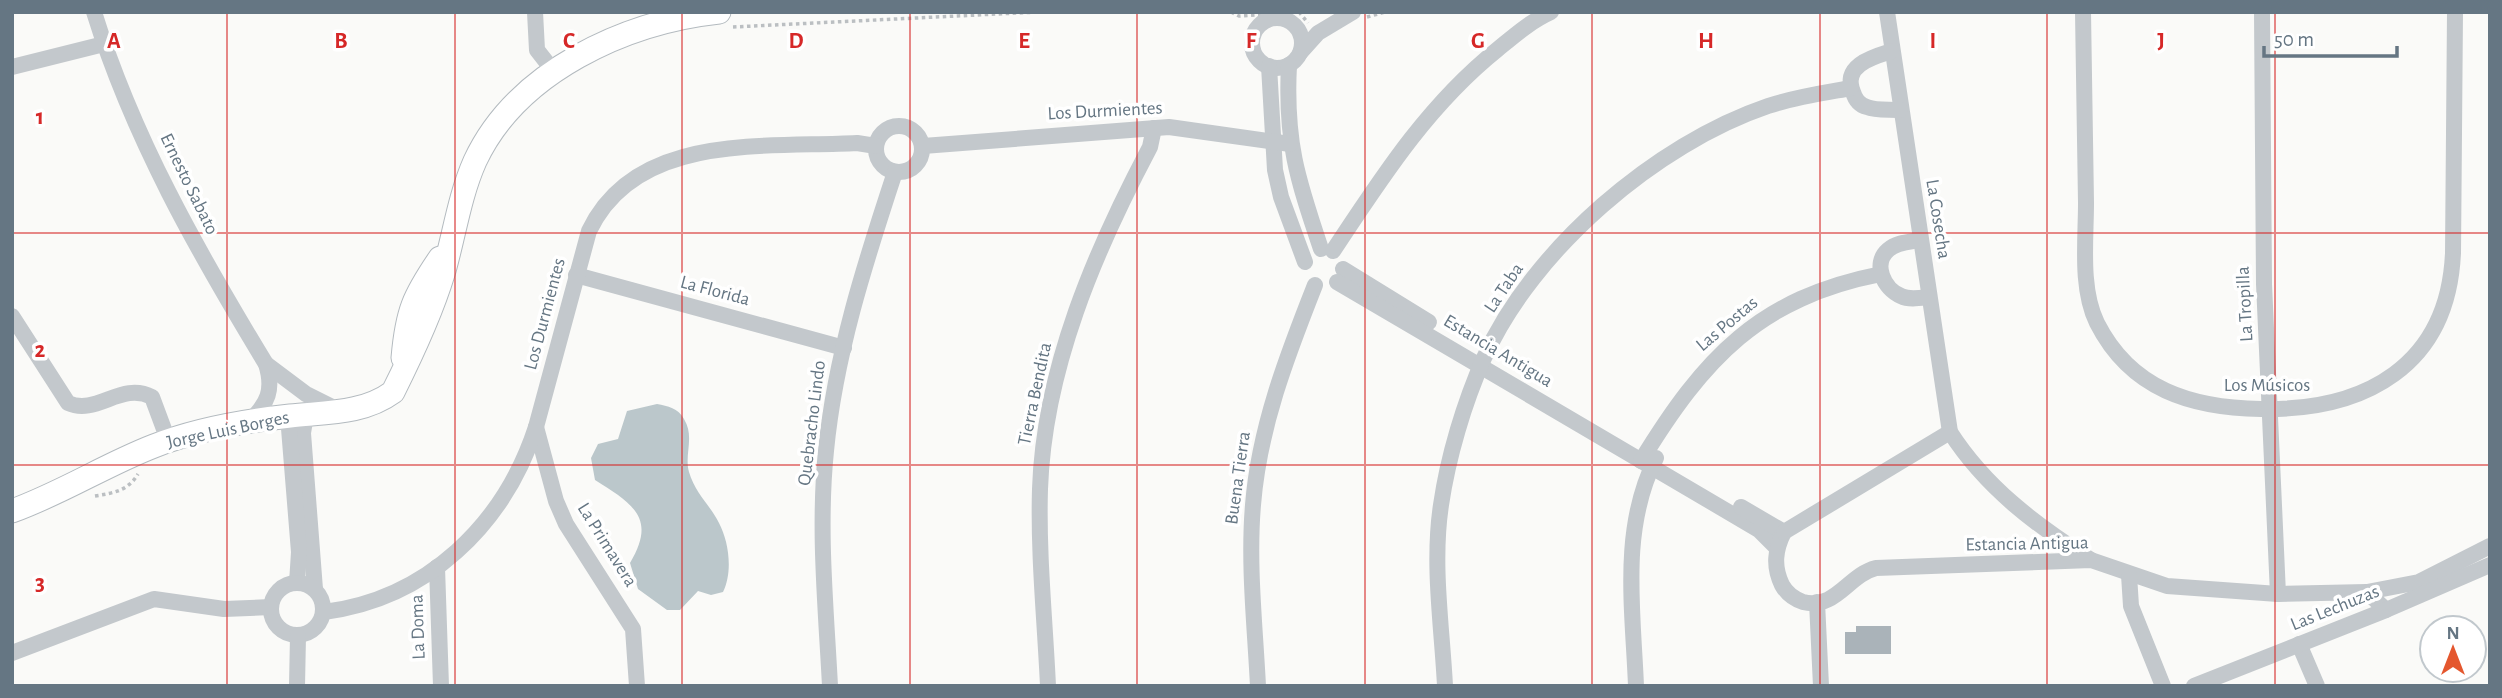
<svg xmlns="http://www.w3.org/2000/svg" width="2502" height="698" font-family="'Alegreya Sans',sans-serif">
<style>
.water{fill:#bbc7cb}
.building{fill:#aab3b9}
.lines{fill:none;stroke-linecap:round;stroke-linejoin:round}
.secondary-casing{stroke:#b3babf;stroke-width:25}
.path{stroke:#bbbfc2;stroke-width:3.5;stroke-dasharray:3.5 3.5;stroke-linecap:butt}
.street{stroke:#c3c8cc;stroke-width:16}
.secondary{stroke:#fff;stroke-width:23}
.grid{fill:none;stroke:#d62828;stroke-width:2;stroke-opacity:0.55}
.labels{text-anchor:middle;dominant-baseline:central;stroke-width:7;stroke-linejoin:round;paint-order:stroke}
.street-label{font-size:19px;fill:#657683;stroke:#fff}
.grid-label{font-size:23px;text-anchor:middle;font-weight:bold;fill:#d62828;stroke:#fff;stroke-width:7;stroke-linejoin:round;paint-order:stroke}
</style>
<rect width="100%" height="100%" fill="#fafaf8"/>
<path class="water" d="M657 404C668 406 678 408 684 419 695 437 684 454 689 472 695 493 710 505 719 523 729 542 733 572 723 592L711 595 698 591 680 610H667L638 589 630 563C657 518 633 504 595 480L591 458 598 444 618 439 627 411Z"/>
<path class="building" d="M1856 626H1891V654H1845V632H1856Z"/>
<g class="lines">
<defs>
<g id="secondary">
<path d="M403 358C407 311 414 296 440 258"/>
<path d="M12 511C62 493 105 465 154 446 197 429 244 421 290 416 326 412 363 414 393 392 412 354 431 314 443 274 454 237 459 197 475 161 517 71 626 22 719 12"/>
</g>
</defs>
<use href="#secondary" class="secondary-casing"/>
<g class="path">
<path d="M1231 12 1239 16 1295 12"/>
<path d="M1299 12 1308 23"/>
<path d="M1367 17 1385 12"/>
<path d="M733 27 1038 12"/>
<path d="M95 496C113 493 128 491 138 474"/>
</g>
<g class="street">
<path d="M94 12C133 138 198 252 266 364 274 390 268 403 249 422"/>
<path d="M535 12 537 50 555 73"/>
<path d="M1887 12 1950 432C1986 488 2036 525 2091 560"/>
<path d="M2083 12C2084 76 2085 139 2086 203 2086 240 2080 289 2097 323 2131 390 2192 408 2261 409 2365 411 2448 366 2453 253L2455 12"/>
<path d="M2262 12 2264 284 2278 594"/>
<circle cx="1277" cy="43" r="25"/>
<path d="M1892 51C1873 57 1842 65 1853 92 1855 99 1859 105 1867 107 1876 111 1890 109 1900 110"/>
<path d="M1300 53 1318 33 1353 12"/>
<path d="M1289 65C1285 141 1297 178 1321 249"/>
<path d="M1269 66 1275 170 1281 197 1305 262"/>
<path d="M12 67 104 44"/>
<circle cx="899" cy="149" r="23"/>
<path d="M923 146 1169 127 1290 144"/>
<path d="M1920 240C1910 242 1897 242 1888 250 1872 264 1884 289 1901 296 1909 300 1920 298 1929 297"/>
<path d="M1333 251C1382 177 1428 105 1498 49 1515 35 1531 21 1551 12"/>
<path d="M1343 269 1429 322"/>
<path d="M576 275 844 348"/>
<path d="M1337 282 1759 530 1776 547"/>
<path d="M12 316 68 403C97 416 121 381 152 397L168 440"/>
<path d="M266 364 306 394 340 411"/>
<path d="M306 415 303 433 315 589"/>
<path d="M288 416 299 552 297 583"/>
<path d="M536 427 556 501 566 524 633 629 637 686"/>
<path d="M1641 461C1704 358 1759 298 1881 274"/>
<path d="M1741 507 1784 532"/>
<path d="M1784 532C1775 550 1773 566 1782 585 1787 594 1794 599 1803 602 1836 610 1848 575 1876 568L2091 560 2167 586 2278 594 2367 592 2386 610"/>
<path d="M1784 532 1950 432"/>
<path d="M437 567 441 686"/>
<path d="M2129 575 2131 606 2163 686"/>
<circle cx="297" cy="609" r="26"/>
<path d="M2367 592 2419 582 2490 546"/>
<path d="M1817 602 1821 686"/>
<path d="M324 612C427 599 504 525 536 427L589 231C636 132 765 148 857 143L876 146"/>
<path d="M2299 644 2317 686"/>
<path d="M12 653 154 599 224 609 271 607"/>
<path d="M297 686 298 636"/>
<path d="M830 686C826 608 818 529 826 451 835 356 865 263 895 172"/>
<path d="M1048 686C1045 621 1038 554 1040 489 1044 369 1095 251 1150 147L1154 128"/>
<path d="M1258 686C1255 626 1248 564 1253 505 1259 428 1287 356 1315 285"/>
<path d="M1445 686C1442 627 1432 564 1441 505 1448 457 1464 403 1484 358 1533 249 1656 144 1768 106 1795 97 1823 93 1851 88"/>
<path d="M1636 686C1633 609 1620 529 1656 458"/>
<path d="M2194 686 2386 610 2490 565"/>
</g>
<use href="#secondary" class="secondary"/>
</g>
<path class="grid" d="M227 12V686M455 12V686M682 12V686M910 12V686M1137 12V686M1365 12V686M1592 12V686M1820 12V686M2047 12V686M2275 12V686M12 233H2490M12 465H2490"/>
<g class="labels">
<g class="street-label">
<text transform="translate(1105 111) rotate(-3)">Los Durmientes</text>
<text transform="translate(189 184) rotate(64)">Ernesto Sabato</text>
<text transform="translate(1938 219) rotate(81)">La Cosecha</text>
<text transform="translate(1504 288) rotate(-56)">La Taba</text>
<text transform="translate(715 291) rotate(15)">La Florida</text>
<text transform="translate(2245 304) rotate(-93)">La Tropilla</text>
<text transform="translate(545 314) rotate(-75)">Los Durmientes</text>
<text transform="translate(1727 324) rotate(-40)">Las Postas</text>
<text transform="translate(1498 351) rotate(31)">Estancia Antigua</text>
<text x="2267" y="385">Los Músicos</text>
<text transform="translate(1035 394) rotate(-78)">Tierra Bendita</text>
<text transform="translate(812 423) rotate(-83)">Quebracho Lindo</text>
<text transform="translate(228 430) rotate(-12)">Jorge Luis Borges</text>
<text transform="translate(1238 478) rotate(-82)">Buena Tierra</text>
<text transform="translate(2027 544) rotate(-1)">Estancia Antigua</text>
<text transform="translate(607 545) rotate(58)">La Primavera</text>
<text transform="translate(2335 608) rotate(-22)">Las Lechuzas</text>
<text transform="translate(418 627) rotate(-92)">La Doma</text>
</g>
</g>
<g class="grid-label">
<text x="114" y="48">A</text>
<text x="341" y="48">B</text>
<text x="569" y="48">C</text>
<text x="796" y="48">D</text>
<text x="1024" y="48">E</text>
<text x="1251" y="48">F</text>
<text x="1478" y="48">G</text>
<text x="1706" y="48">H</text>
<text x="1933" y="48">I</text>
<text x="2161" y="48">J</text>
<text x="40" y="124">1</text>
<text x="40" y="357">2</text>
<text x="40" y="590">3</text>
</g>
<rect width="2502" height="698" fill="none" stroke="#657683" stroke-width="28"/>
<g transform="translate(2453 649)"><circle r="33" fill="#ffffff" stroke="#c1c8cd" stroke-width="2"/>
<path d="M0-5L12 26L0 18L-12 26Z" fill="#e4572e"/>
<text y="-10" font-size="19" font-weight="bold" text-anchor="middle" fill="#657683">N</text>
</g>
<path d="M2264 46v10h133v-10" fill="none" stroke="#657683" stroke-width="3.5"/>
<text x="2274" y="46" font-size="21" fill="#657683" stroke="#ffffff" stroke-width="5" paint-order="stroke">50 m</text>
</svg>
